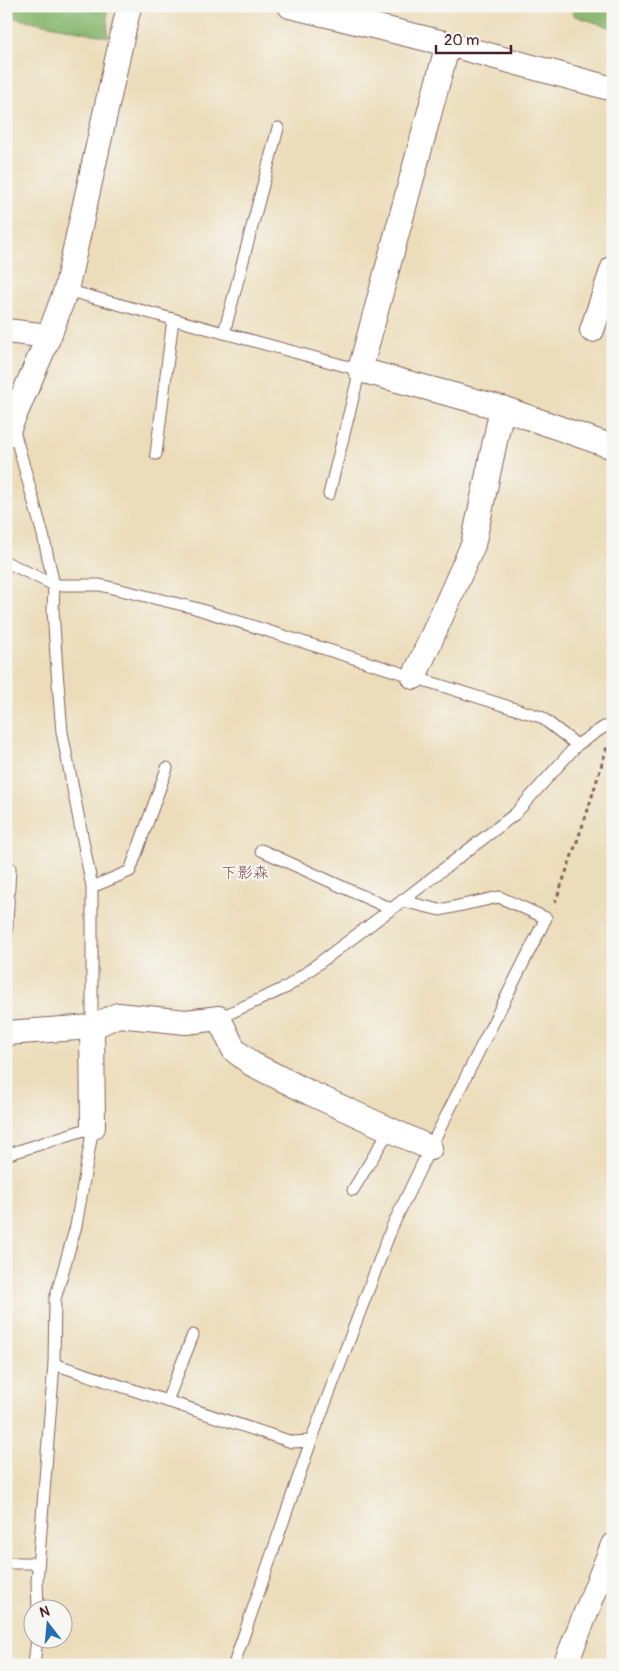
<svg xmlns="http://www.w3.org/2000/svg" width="619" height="1671" font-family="Pangolin,'Klee One',sans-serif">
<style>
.forest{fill:#86b56d;stroke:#686a4c}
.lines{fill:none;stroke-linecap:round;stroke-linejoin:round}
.lane-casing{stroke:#83625d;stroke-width:13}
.street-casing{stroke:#83625d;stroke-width:26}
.path{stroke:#83625d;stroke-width:3;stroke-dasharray:4 4;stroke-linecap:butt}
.lane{stroke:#fff;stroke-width:11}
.street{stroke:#fff;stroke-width:24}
.labels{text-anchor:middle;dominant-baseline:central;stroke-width:4;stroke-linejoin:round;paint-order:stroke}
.quarter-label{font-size:16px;fill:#854f4f;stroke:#f6f6f2}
</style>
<rect width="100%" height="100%" fill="#f6f6f2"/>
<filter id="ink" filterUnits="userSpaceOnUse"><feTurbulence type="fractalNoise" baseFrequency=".02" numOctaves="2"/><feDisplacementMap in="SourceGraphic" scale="10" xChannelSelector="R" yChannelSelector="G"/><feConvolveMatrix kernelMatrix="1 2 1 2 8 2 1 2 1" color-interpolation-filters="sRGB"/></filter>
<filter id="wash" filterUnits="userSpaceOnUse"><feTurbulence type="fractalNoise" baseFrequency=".0096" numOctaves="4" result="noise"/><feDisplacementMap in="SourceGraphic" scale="20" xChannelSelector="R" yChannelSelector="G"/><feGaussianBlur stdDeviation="1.12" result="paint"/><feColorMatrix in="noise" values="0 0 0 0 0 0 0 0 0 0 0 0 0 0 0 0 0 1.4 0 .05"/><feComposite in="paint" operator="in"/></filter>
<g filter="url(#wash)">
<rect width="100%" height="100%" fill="#ecddba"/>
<g class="forest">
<path d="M6 6H107L108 37 6 16Z"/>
<path d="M569 6H613V28L575 16Z"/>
</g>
</g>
<g filter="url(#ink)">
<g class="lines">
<defs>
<g id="lane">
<path d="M66 290 360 370 329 494"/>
<path d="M224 333 278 128"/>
<path d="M13 427 43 535 54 585 53 610 57 671 62 732 92 887V1027"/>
<path d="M156 454 173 319"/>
<path d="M6 562 54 585H100L195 608 541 717 577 745"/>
<path d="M261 850 391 909"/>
<path d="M92 887 130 871 167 768"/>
<path d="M6 941 10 868"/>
<path d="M219 1018 287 987 402 901 515 814 577 745 604 727H613"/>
<path d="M6 1155 93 1127 76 1226 55 1299 54 1364 37 1582 38 1608"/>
<path d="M353 1190 390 1129"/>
<path d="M54 1364 292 1442 311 1441 238 1652 234 1665"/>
<path d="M167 1401 193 1335"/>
<path d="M311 1441 392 1227 430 1148 546 918 499 897 440 910 402 901"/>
<path d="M6 1563H38"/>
<path d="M34 1665 37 1638"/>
</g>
<g id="street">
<path d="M290 6 448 44 613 89"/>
<path d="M448 44 360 370 502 408 613 447"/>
<path d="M592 330 613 268"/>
<path d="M6 331 49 336"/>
<path d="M6 435 49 336 66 290 129 6"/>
<path d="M414 677 473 545 502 408"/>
<path d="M92 1027 93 1127"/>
<path d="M6 1033 92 1027 118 1015 186 1022 219 1018 234 1050 252 1064 310 1093 430 1148"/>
<path d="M565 1665 613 1545"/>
</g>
</defs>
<use href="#lane" class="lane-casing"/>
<use href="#street" class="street-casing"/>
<path class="path" d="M555 903 586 816 607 747"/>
<use href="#lane" class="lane"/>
<use href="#street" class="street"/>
</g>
</g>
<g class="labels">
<g class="quarter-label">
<text x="245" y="873">下影森</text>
</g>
</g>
<rect width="619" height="1671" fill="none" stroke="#f6f6f2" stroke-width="25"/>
<g transform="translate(48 1624) rotate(344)"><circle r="24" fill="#f6f6f2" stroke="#b1a0a2"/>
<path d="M0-4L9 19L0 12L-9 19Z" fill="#1f6fb2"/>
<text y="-8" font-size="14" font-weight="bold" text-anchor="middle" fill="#4a1f2b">N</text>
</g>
<path d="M436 45v8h75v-8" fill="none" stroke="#4a1f2b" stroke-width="2.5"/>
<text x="444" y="45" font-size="15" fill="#4a1f2b" stroke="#f6f6f2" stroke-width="4" paint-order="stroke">20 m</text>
</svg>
